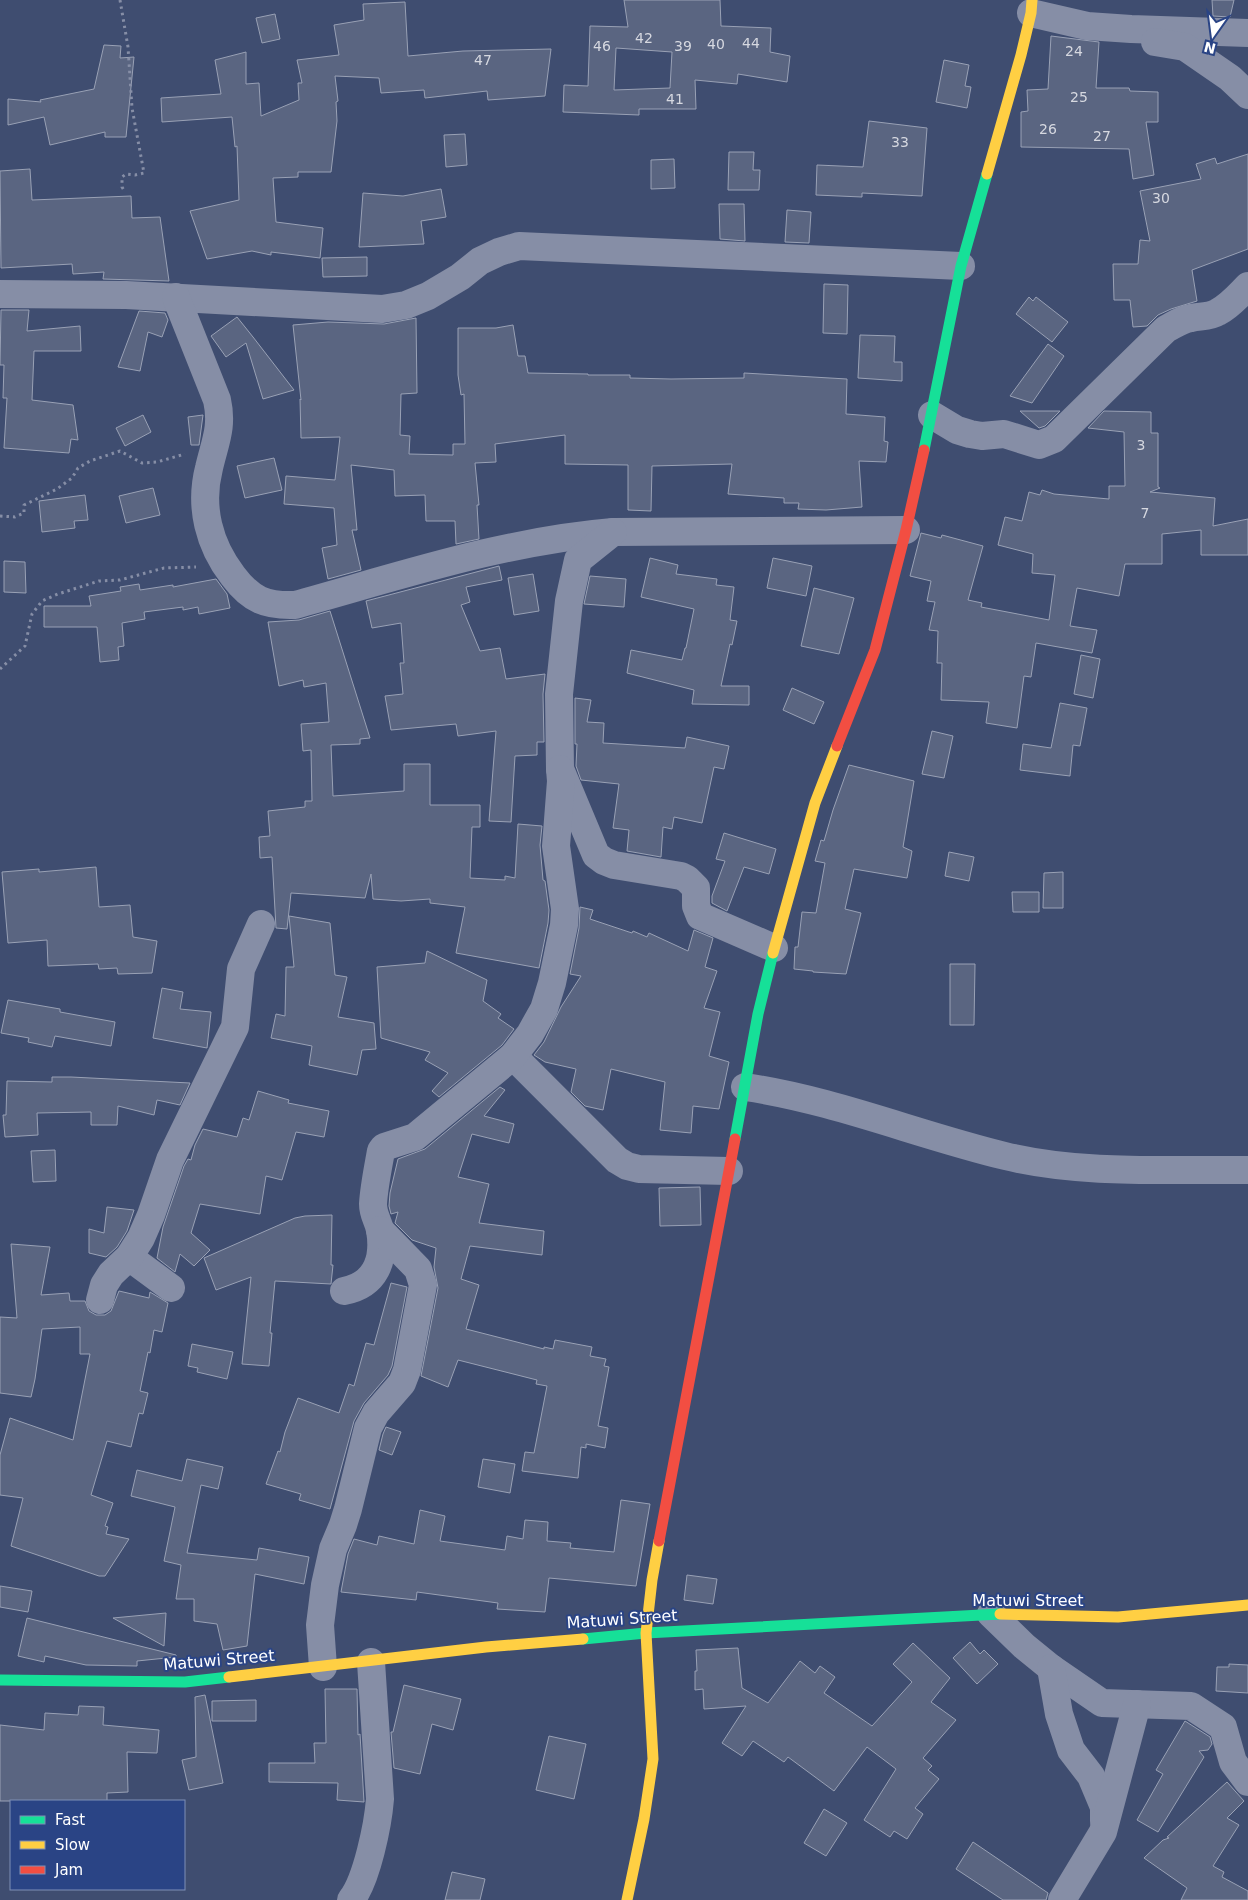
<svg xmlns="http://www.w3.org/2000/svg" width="1248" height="1900" font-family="'DejaVu Sans',sans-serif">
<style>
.building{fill:#5a6581;stroke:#99a1b5;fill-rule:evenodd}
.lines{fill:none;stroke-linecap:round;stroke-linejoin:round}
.path{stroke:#868ea6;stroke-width:3;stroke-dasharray:2.5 4;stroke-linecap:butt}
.street{stroke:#868ea6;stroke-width:28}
.fast{stroke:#16e098;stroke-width:11}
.slow{stroke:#ffcf43;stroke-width:11}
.jam{stroke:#f24e42;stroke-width:11}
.labels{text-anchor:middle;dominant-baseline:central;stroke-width:4;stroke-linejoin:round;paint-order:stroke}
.number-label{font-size:14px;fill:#d6d8e0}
.street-label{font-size:16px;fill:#fff;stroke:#2a4485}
</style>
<rect width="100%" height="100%" fill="#3f4d70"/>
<g class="building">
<path d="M624 0H720L721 26 771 28 770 52 790 56 787 82 738 74 737 84 695 80 696 109H639V115L563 112 564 85 588 86 590 26 628 27ZM616 48 672 52 670 88 614 90Z"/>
<path d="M1212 0H1234L1230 17 1213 16Z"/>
<path d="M405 2 408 56 463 51 551 49 545 96 488 100 487 91 425 98 424 90 381 93 379 78 335 76 338 101 336 102 337 121 331 172H298V177L273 178 276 222 323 228 320 258 271 252V255L252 251 207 259 190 211 239 200 237 146 235 147 232 117 162 122 161 98 221 94 215 60 246 52V84L259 83 261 116 299 100 298 83H302L297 60 339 55 334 25 364 20 363 4Z"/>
<path d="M275 14 280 39 262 43 256 18Z"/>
<path d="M1051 36 1099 42 1096 88H1129L1130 91 1158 92V122H1146L1154 175 1133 179 1129 149 1021 147V112L1028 111 1027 90 1048 89Z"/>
<path d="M104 45 121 46 120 58 134 57 126 137H105V132L50 145 44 117 8 125V99L41 102 40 100 94 89Z"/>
<path d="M944 60 969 65 965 86 971 87 967 108 936 102Z"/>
<path d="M869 121 927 128 922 196 862 193V197L816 195 817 165 863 167Z"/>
<path d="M465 134 467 165 446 167 444 135Z"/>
<path d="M729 152H754L753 170H760L759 190H728Z"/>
<path d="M1248 154V249L1192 270 1197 301 1171 309 1158 315 1147 326 1133 327 1130 300H1114L1113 264H1138L1140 240 1150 241 1140 191 1201 179 1196 164 1215 158 1217 164Z"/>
<path d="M674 159 675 188 651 189V160Z"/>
<path d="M30 169 32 200 131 196 132 218 160 217 169 281 103 279 104 272 73 274 72 264 1 268 0 171Z"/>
<path d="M441 189 446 217 421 221 424 244 359 247 363 193 403 196Z"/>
<path d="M719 204H744L745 241 720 239Z"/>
<path d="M787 210 811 212 809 243 785 242Z"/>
<path d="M367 257V276L323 277 322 258Z"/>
<path d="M824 284 848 285 847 334 823 333Z"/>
<path d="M1029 297 1033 301 1036 297 1068 322 1052 342 1016 314Z"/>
<path d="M1 310H29L27 331 80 326 81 351H34L32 400 73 405 78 440 71 439 69 453 4 448 7 398H3L4 365H0Z"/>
<path d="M139 311 165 313 168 320 162 337 148 332 140 371 118 367Z"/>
<path d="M237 317 253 337 294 390 263 399 246 343 226 357 211 336Z"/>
<path d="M416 318 417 393 401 394 400 435 410 436 409 454 453 455V444H465L464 394 461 395 458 375V328H496L513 325 518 356H525L528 373 588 374V375H630V378L671 379 744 378V373L847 379 846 414 885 417 884 441 888 442 886 462 859 461 862 507 826 510 798 509 799 503H784V498L728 494 732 464 652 466 651 511 628 510V465L565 464V435L495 444 496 462 475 463 479 505H477L479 539 456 544 455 521H426L425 495 395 496 394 470 351 465 357 530H352L361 570 328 579 322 548 337 545 334 508 284 504 286 476 335 480 340 437 301 438 300 399 301 400 293 325 328 322 384 324Z"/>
<path d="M860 335 895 336 894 362H902V381L858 378Z"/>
<path d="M1048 344 1064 356 1032 403 1010 396Z"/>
<path d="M1020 411H1060L1045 426 1039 428Z"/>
<path d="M1104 411 1151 412V433H1158V487L1160 488 1150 492 1215 498 1213 526 1248 519V555H1201V530L1162 534V564H1125L1119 596 1077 588 1070 626 1097 630 1092 653 1036 643 1031 677 1024 676 1017 728 986 723 989 702 941 700 942 663H937L938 631 929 630 935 602 927 601 931 581 910 576 921 533 941 538 942 535 983 546 968 600 982 603 981 607 1049 620 1055 575 1032 573 1033 554 998 545 1005 517 1022 521 1029 492 1040 495 1042 490 1054 494 1109 499V486H1125L1124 432 1088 428Z"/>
<path d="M143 415 151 432 125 446 116 428Z"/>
<path d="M203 415 199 445H191L188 417Z"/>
<path d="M274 458 282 490 245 498 237 466Z"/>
<path d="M153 488 160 515 126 523 119 496Z"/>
<path d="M85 495 88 520 74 521 75 528 42 532 39 501Z"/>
<path d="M650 558 678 565 676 574 717 579 716 585 734 587 730 620 737 621 732 645 730 644 721 686H749V705L692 704 694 690 627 673 631 650 682 660 685 648H686L694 609 641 597Z"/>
<path d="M773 558 812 566 806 596 767 588Z"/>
<path d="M4 561 25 562 26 593 4 592Z"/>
<path d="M499 566 502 580 466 587 470 602 461 605 480 651 500 648 506 679 545 674 543 694 544 742H537V755L515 756 511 822 489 821 496 731 458 736 456 724 391 730 385 696 403 694 400 663H404L401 623 372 628 366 601Z"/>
<path d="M533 574 539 611 514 615 508 578Z"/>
<path d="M590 576 626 579 624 607 584 604Z"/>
<path d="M216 579 227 594 230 608 199 614 198 607 183 610V607L144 612 145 619 122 623 124 646 118 647 119 660 100 662 97 627H44V606H91L89 596 121 591 120 587 139 584 140 590 173 585V587Z"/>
<path d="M814 588 854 598 839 654 801 646Z"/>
<path d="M330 611 370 738 360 739V744L331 745 333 796 404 791V764H430V805H480V827H472L470 878 505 880V876L515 878 518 824 542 826 540 845 543 880 545 881 549 910 548 923 539 968 456 953 465 907 430 903V899L401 901 373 899 371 874 365 898 291 893 287 929 276 928 272 857 260 858 259 837 270 836 268 811 305 807V801H312L311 750 303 751 301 724 329 722 326 683 304 687 303 680 279 686 268 622 299 620Z"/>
<path d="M1081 655 1100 659 1093 698 1074 694Z"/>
<path d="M792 688 824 702 814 724 783 710Z"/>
<path d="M575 698 591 700 587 722 604 723 603 743 685 748 687 737 729 746 724 769 714 767 702 823 674 817 672 829 663 827 661 857 627 851 629 830 613 828 619 784 581 780 576 766 577 744H575Z"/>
<path d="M1060 703 1087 708 1080 746 1073 745 1070 776 1020 770 1023 744 1051 748Z"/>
<path d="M932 731 953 736 944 778 922 774Z"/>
<path d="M849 765 914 781 903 847 912 851 907 878 854 869 845 909 861 913 846 974 813 972V971L794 969 795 947H798L802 912 816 913 825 863 815 861 821 840 824 841 833 810Z"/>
<path d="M724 833 776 849 769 874 744 867 727 911 712 903V896L725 861 716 859Z"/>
<path d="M949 852 974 857 969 881 945 876Z"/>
<path d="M96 867 99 907 130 905 133 937 157 941 152 973 118 974 117 968 99 969 98 964 48 966 47 940 8 943 2 872 39 869V872Z"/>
<path d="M1063 872V908H1043L1044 873Z"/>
<path d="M1012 892H1039V912H1013Z"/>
<path d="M580 907 593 910 590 919 632 933 633 931 647 937 649 933 688 951 694 930 713 938 705 967 717 971 704 1008 720 1012 709 1056 729 1062 719 1109 693 1106 691 1133 660 1130 665 1082 611 1069 603 1110 585 1106 571 1092 576 1069 545 1062 534 1055 544 1042 561 1007 581 976 570 974 579 928Z"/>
<path d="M289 916 330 923 335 975 347 977 338 1017 374 1023 376 1049 362 1050 357 1075 309 1065 312 1046 271 1038 276 1014 285 1016 286 967H294Z"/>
<path d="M427 951 487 980 483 1001 501 1014 498 1018 514 1029 502 1045 439 1097 432 1091 448 1073 425 1060 430 1052 381 1038 377 967 425 963Z"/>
<path d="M950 964H975L974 1025H950Z"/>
<path d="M162 988 183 992 180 1009 211 1012 207 1048 153 1038Z"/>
<path d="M8 1000 60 1009V1012L115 1022 111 1046 55 1036 52 1047 28 1042 29 1038 1 1033Z"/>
<path d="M52 1077H71L190 1083 180 1105 157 1100 154 1115 118 1106 117 1125H91V1112L37 1113 38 1135 5 1137 3 1115H6L7 1081 52 1082Z"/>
<path d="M500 1087 505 1090 484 1116 514 1124 509 1143 472 1134 458 1177 489 1184 479 1223 544 1231 542 1255 470 1246 461 1279 479 1285 466 1329 544 1349V1347L553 1349 555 1340 592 1347 590 1356 606 1359 604 1366 609 1367 598 1426 608 1428 605 1448 586 1444V1448L581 1447 578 1478 522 1471 525 1452 534 1453 547 1386 536 1384 537 1380 458 1360 448 1387 421 1376 438 1288 434 1267 436 1248 412 1240 395 1223 398 1212 391 1214 389 1206 390 1193 398 1159 425 1149Z"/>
<path d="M258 1091 289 1100 288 1103 329 1111 324 1137 296 1132 282 1180 266 1176 260 1214 200 1204 191 1233 210 1250 194 1266 180 1254 175 1272 157 1258 163 1227 184 1166 188 1159 191 1160 195 1145 203 1129 237 1137 243 1118 249 1120Z"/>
<path d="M55 1150 56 1181 33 1182 31 1151Z"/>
<path d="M700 1187 701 1225 660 1226 659 1188Z"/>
<path d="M107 1207 134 1210 127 1231 117 1247 106 1257 89 1253V1229L104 1233Z"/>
<path d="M332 1215 331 1265H333L331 1284 275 1281 270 1333H272L269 1366 242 1364 251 1277 216 1290 204 1258 295 1218 305 1216Z"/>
<path d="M11 1244 50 1247 41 1295 69 1293 70 1301H85L89 1311 96 1315H105L111 1311 119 1291 149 1298 150 1292 168 1303 162 1332 154 1330 150 1353 148 1352 140 1391 148 1393 143 1414 139 1413 131 1447 107 1441 91 1495 113 1503 105 1526 108 1527 106 1534 129 1539 105 1576H99L11 1546 23 1498 0 1495V1455L10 1418 73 1440 90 1354H80V1327L42 1329 35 1379 31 1397 0 1393V1317L17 1318Z"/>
<path d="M391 1283 407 1287 392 1366 388 1375 364 1403 354 1421 330 1509 299 1500 301 1494 266 1484 278 1451 280 1452 285 1432 298 1398 339 1413 349 1384 354 1386 366 1343 374 1345Z"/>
<path d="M192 1344 233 1352 227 1379 197 1372 198 1368 188 1366Z"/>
<path d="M386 1427 401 1432 392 1455 379 1450 383 1434Z"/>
<path d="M187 1459 223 1467 218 1489 201 1485 187 1553 257 1560 259 1548 309 1557 304 1584 255 1574 247 1646 223 1650 217 1624 194 1621V1599H176L181 1565 164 1561 175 1507 131 1496 137 1470 182 1481Z"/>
<path d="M483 1459 515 1464 510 1493 478 1487Z"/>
<path d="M621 1500 650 1504 636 1586 549 1578 545 1612 497 1609 498 1603 417 1592 416 1600 341 1592 348 1554 354 1539 377 1545 379 1536 414 1544 420 1510 445 1516 440 1541 505 1550 507 1536 523 1539 525 1520 548 1522 547 1541 571 1543 570 1548 614 1552Z"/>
<path d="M687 1575 717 1579 713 1604 684 1600Z"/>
<path d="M0 1586 32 1591 28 1612 0 1607Z"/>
<path d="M166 1613 164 1646 113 1618Z"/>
<path d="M27 1618 176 1655V1657L137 1661V1666L86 1665 45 1656 44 1662 18 1656Z"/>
<path d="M970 1642 980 1654 984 1650 998 1664 977 1684 953 1658Z"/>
<path d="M913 1643 950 1678 931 1702 956 1720 923 1758 932 1766 928 1770 939 1779 915 1808 923 1814 907 1839 894 1831 890 1837 864 1820 896 1769 867 1747 834 1791 788 1757 784 1762 753 1741 742 1756 722 1743 746 1706 704 1709 703 1689 695 1690V1671H697L696 1650 738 1648 742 1688 768 1703 800 1661 815 1673 820 1666 835 1677 824 1693 872 1726 912 1682 893 1664Z"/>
<path d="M1229 1664 1248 1665V1693L1216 1691 1217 1667H1229Z"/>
<path d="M404 1685 461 1699 453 1730 432 1724 420 1774 394 1768 391 1732H393Z"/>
<path d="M325 1689H357L358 1735 360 1734 364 1802 337 1800 338 1783 269 1782V1763H315L314 1743H326Z"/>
<path d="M205 1695 223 1783 189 1790 182 1760 196 1757 195 1697Z"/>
<path d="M256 1700V1721H212V1701Z"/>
<path d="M79 1706 104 1707 103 1725 159 1730 157 1753 127 1752 128 1792 107 1793V1801H0V1725L44 1730 45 1713 78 1715Z"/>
<path d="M1185 1721 1210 1737 1212 1744 1208 1750 1199 1751 1204 1757 1158 1832 1137 1820 1163 1774 1156 1770Z"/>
<path d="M549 1736 586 1744 574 1799 536 1790Z"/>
<path d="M1227 1782 1244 1801 1227 1818 1239 1825 1213 1866 1224 1872 1222 1877 1248 1891V1900H1181L1187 1888 1144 1858 1163 1840 1169 1838 1167 1837Z"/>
<path d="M824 1809 847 1823 826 1856 804 1843Z"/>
<path d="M973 1842 1048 1893 1046 1900H1003L956 1869Z"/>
<path d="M452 1872 485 1879 480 1900H445Z"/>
</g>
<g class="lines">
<g class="path">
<path d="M120 0 128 47 132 108 144 173 135 175 126 174 122 177V187L125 192"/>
<path d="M0 516 15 517 24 513V505L57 489 72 478 78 468 90 461 120 451 142 463 157 462 185 454"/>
<path d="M0 669 25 646 32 614 42 601 58 594 99 581 120 580 164 568 196 567"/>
</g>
<g class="street">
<path d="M1031 13 1087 26 1131 29 1248 33"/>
<path d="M1155 42 1185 47 1230 78 1248 95"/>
<path d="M0 294 126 295 382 309 406 305 428 296 460 277 480 261 499 252 519 246 961 266"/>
<path d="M176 297 217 400C223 427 215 442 209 468 199 507 209 545 233 576 251 600 266 606 295 605 400 576 504 541 613 532L906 530"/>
<path d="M932 415 957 430 970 434 982 436 1004 434 1039 445 1054 439 1166 329C1174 325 1182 319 1191 318 1200 316 1210 317 1218 312 1230 306 1239 295 1248 286"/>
<path d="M613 532 578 560 569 601 559 694 560 769 596 855 604 861 614 865 681 876 687 879 696 888V906L700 916 774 948"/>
<path d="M513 1056 617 1160 627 1166 639 1169 729 1171"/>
<path d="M745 1087C834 1100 918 1135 1005 1156 1083 1175 1169 1169 1248 1170"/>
<path d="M129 1257 171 1288"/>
<path d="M344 1291C376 1285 385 1260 380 1230 378 1220 373 1215 373 1204 374 1187 378 1168 381 1151L384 1147 415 1137 513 1056 530 1034 544 1009 552 983 564 925 565 909 556 846 561 781 560 769"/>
<path d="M100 1300 104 1285 111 1274 129 1257 141 1238 151 1215 170 1160 235 1027 241 969 261 924"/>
<path d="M991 1614 1024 1646 1051 1668 1102 1703 1191 1706 1223 1727 1233 1762 1248 1782"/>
<path d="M323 1667 320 1625 325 1585 333 1549 343 1525 348 1509 368 1428 376 1413 402 1383 407 1370 423 1285 418 1269 380 1230"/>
<path d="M1051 1668 1059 1714 1071 1750 1091 1776 1104 1807V1821"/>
<path d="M351 1900C367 1880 378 1824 380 1799L371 1662"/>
<path d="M1062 1900 1103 1832 1137 1704"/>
</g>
<g class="fast">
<path d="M924 450 961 266 987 174"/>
<path d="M735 1139 758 1014 773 953"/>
<path d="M583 1639 646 1633 1000 1614"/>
<path d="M0 1680 185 1682 229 1677"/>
</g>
<g class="slow">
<path d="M987 174 1021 55 1031 13 1032 0"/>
<path d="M773 953 815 803 837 746"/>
<path d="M1000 1614 1118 1617 1248 1605"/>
<path d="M229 1677 486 1647 583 1639"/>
<path d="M627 1900 644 1819 653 1759 646 1633 652 1580 659 1541"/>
</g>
<g class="jam">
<path d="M837 746 875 650 906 530 924 450"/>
<path d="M659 1541 735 1139"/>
</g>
</g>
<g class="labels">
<g class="number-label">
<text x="644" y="38">42</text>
<text x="751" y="43">44</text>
<text x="716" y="44">40</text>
<text x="602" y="46">46</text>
<text x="683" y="46">39</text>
<text x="1074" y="51">24</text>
<text x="483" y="60">47</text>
<text x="1079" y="97">25</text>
<text x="675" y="99">41</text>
<text x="1048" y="129">26</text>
<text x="1102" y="136">27</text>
<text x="900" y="142">33</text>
<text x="1161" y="198">30</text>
<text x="1141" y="445">3</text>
<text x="1145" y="513">7</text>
</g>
<g class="street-label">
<text x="1028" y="1600">Matuwi Street</text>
<text transform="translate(622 1619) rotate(-4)">Matuwi Street</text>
<text transform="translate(219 1660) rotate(-5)">Matuwi Street</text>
</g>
</g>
<rect x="10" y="1800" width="175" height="90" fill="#2a4485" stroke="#7f8fb6"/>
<rect x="20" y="1816" width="25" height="8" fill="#16e098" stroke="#7f8fb6"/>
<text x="55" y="1825" font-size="15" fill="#ffffff">Fast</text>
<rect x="20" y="1841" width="25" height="8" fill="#ffcf43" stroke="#7f8fb6"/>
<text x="55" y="1850" font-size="15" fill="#ffffff">Slow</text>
<rect x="20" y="1866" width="25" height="8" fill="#f24e42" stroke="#7f8fb6"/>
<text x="55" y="1875" font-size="15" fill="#ffffff">Jam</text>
<g transform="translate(1213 35) rotate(194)" stroke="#2a4485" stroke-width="4" paint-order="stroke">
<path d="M0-4L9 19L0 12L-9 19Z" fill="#ffffff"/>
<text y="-8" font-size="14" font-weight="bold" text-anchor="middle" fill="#ffffff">N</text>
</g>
</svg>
